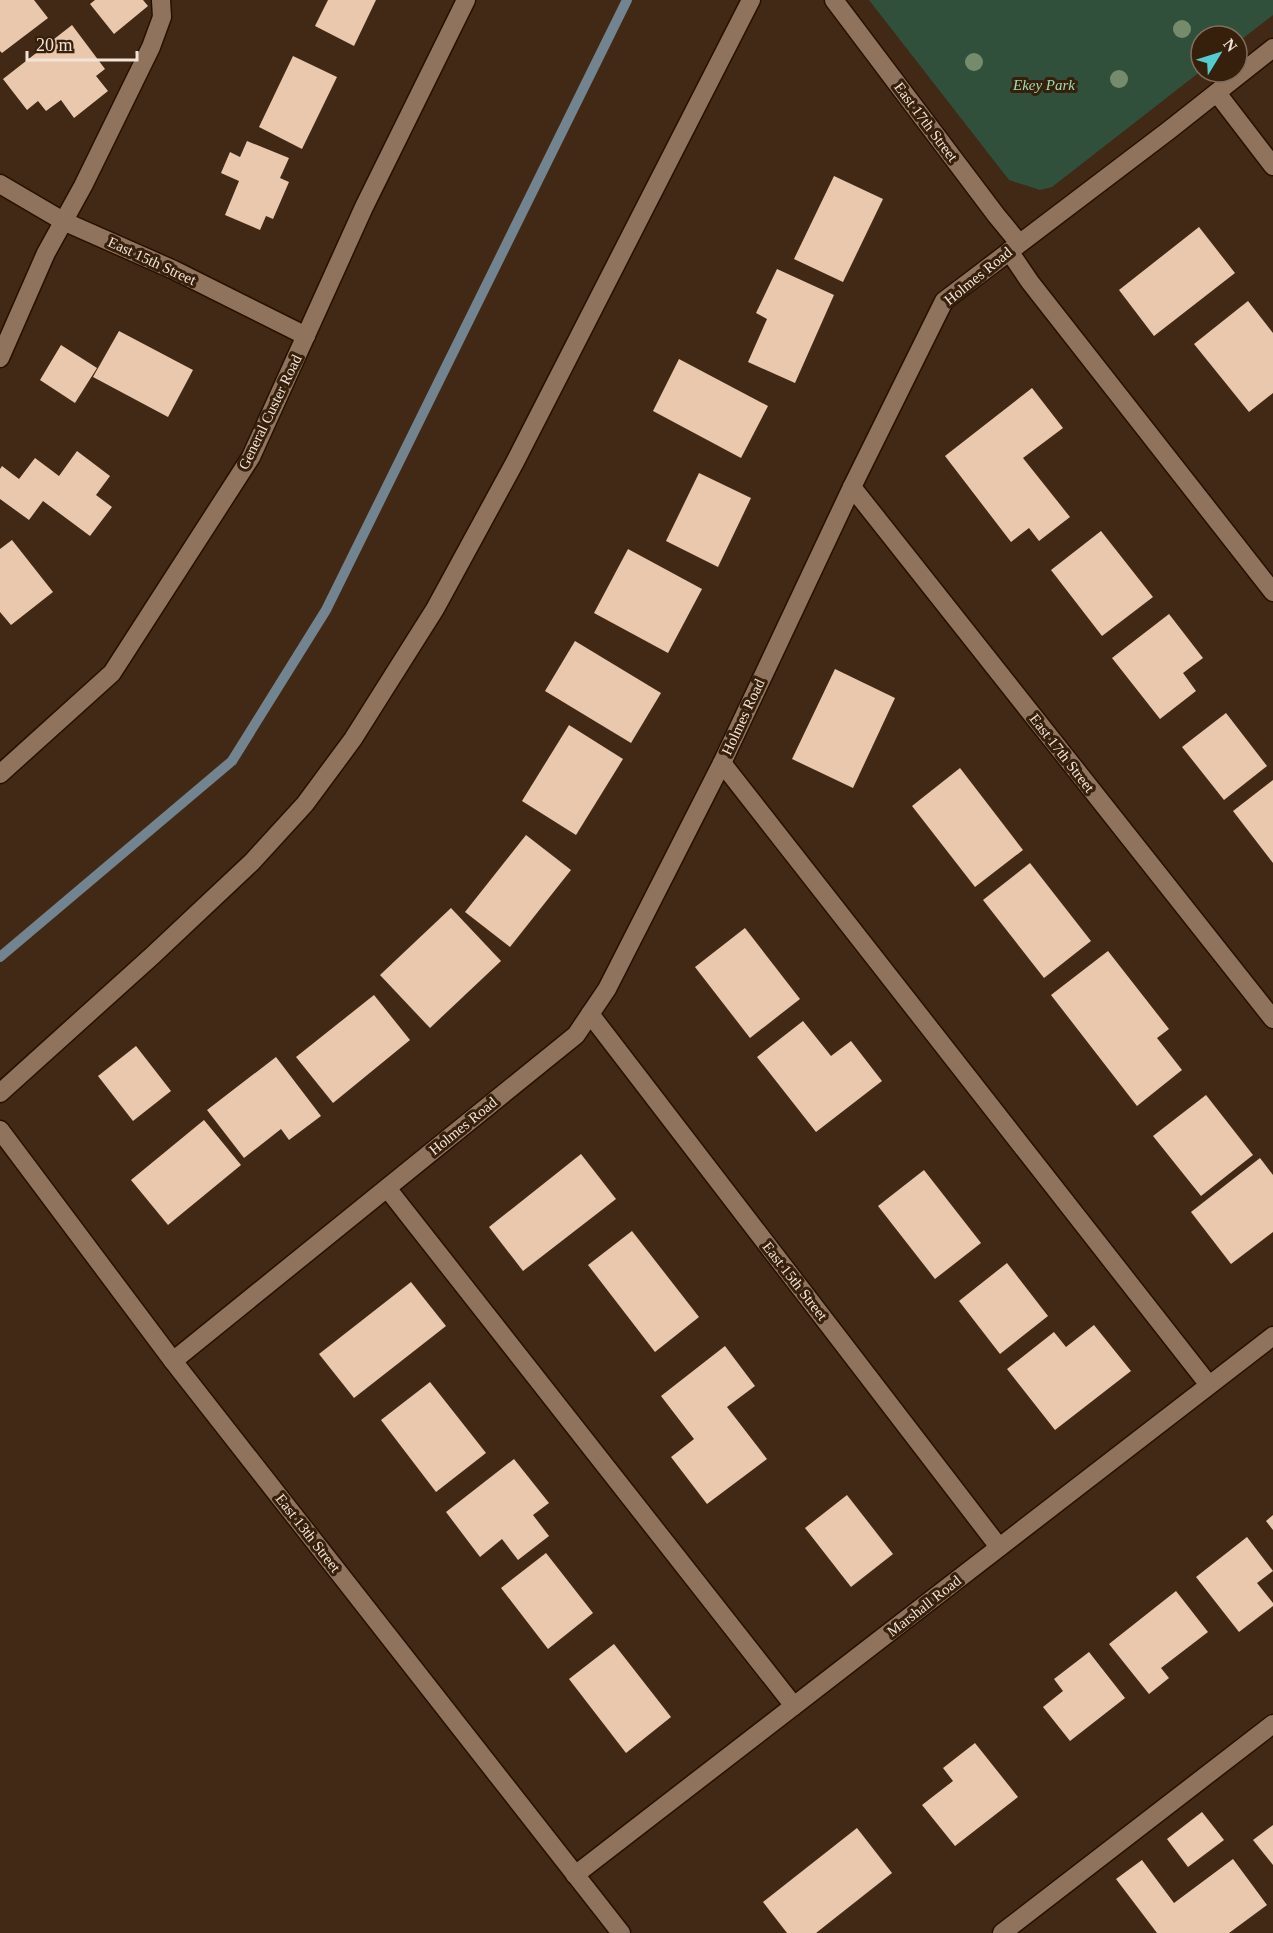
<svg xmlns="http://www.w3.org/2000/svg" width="1273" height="1933" font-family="'Times New Roman',serif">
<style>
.green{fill:#30503b}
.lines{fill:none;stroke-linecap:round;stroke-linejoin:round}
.stream{stroke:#718490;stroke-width:10}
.building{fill:#eac8ad}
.minor-casing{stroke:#261100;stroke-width:21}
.minor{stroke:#8f735d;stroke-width:18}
.tree{fill:#758b6c}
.labels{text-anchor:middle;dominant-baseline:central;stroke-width:6;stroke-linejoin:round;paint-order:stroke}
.park-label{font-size:15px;font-style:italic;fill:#a0dbb3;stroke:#361f0b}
.street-label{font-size:15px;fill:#f3e3d7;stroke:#361f0b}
</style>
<rect width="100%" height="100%" fill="#412915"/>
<path class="green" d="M869 0H1273V15L1237 43V36H1201V71L1052 187 1040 190 1009 180Z"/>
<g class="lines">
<path class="stream" d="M0 957 232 761 326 610 627 0"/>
</g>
<g class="building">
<path d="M0 0H34L48 18 2 53 0 51Z"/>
<path d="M95 0H143L148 6 114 34 90 4Z"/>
<path d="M328 0H376L354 46 315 26Z"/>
<path d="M72 25 105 69 96 76 108 91 74 118 61 100 46 111 38 101 27 110 3 79Z"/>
<path d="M293 56 337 77 302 149 259 127Z"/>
<path d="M247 141 289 158 280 178 289 182 273 219 266 216 260 230 225 215 239 181 221 173 230 152 240 157Z"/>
<path d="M834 176 883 199 843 282 794 259Z"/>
<path d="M1199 227 1235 273 1154 336 1119 290Z"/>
<path d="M777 269 834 295 795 383 748 362 767 319 756 313Z"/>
<path d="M1248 301 1273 333V393L1249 412 1194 344Z"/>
<path d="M119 331 193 370 168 417 93 377Z"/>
<path d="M61 345 97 368 75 403 40 380Z"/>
<path d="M679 359 768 406 741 458 653 411Z"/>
<path d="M1032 388 1063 428 1023 458 1070 517 1039 541 1029 528 1011 542 945 456Z"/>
<path d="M77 451 110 476 96 495 112 507 90 536 43 501 29 520 0 499V469L2 466 19 479 35 458 59 476Z"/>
<path d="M699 473 751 498 718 567 666 541Z"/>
<path d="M1101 531 1153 597 1102 636 1051 570Z"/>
<path d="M12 540 53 592 11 625 0 612V549Z"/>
<path d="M628 549 702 589 668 653 594 613Z"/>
<path d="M1169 614 1203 658 1183 673 1196 691 1160 719 1112 658Z"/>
<path d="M575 641 661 693 631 743 545 691Z"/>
<path d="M835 669 895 698 853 788 792 759Z"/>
<path d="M1226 713 1267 766 1224 800 1182 747Z"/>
<path d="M569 725 623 759 576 835 522 801Z"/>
<path d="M960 768 1023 850 975 887 912 806Z"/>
<path d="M1273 780V863L1233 811Z"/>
<path d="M526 835 571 870 510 947 465 912Z"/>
<path d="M1030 863 1091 941 1044 978 983 900Z"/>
<path d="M451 908 501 961 430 1028 380 975Z"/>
<path d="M745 928 800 999 750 1038 695 967Z"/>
<path d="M1108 951 1169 1029 1157 1038 1182 1070 1137 1106 1051 995Z"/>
<path d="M374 995 410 1040 333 1103 296 1057Z"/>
<path d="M803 1021 831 1056 851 1041 882 1081 816 1132 757 1057Z"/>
<path d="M136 1046 171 1091 133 1121 98 1076Z"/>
<path d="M276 1057 321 1116 289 1140 281 1129 244 1158 207 1110Z"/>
<path d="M1206 1095 1253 1155 1201 1196 1153 1136Z"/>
<path d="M204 1120 241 1165 168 1225 131 1180Z"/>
<path d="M581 1154 616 1199 523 1271 489 1227Z"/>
<path d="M1260 1158 1273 1175V1232L1231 1264 1191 1212Z"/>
<path d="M924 1170 981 1243 935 1279 878 1206Z"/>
<path d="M632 1231 699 1317 655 1352 588 1265Z"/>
<path d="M1007 1263 1048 1316 1000 1354 959 1301Z"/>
<path d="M411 1282 446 1326 354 1398 319 1354Z"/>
<path d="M1094 1325 1131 1371 1055 1430 1007 1369 1054 1332 1066 1347Z"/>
<path d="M725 1346 755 1386 727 1407 767 1459 707 1504 671 1457 694 1439 661 1396Z"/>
<path d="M430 1382 486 1453 436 1492 381 1420Z"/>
<path d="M514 1459 549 1503 533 1515 549 1536 518 1560 502 1539 480 1557 446 1512Z"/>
<path d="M847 1495 893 1554 851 1587 805 1528Z"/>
<path d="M1273 1515V1530L1266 1521Z"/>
<path d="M1247 1537 1273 1571 1257 1583 1273 1603V1606L1239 1632 1196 1577Z"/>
<path d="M546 1553 593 1613 548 1649 501 1588Z"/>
<path d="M1176 1591 1208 1632 1161 1668 1169 1678 1149 1694 1109 1644Z"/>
<path d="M614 1644 671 1717 626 1753 569 1679Z"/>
<path d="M1089 1652 1125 1698 1070 1741 1043 1707 1063 1691 1054 1679Z"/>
<path d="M975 1743 1018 1797 955 1846 922 1805 953 1781 943 1768Z"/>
<path d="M1202 1812 1224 1840 1188 1867 1167 1839Z"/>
<path d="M1273 1825V1865L1253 1840Z"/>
<path d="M857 1828 892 1873 816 1933H787L763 1902Z"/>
<path d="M1233 1859 1267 1905 1229 1933H1157L1116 1879 1142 1860 1174 1903Z"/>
</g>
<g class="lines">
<defs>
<g id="minor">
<path d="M834 0 996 215 1019 243"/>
<path d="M1217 93 1273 166"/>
<path d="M0 184 63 221 174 270 306 336"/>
<path d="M1009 251 1030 282 1273 592"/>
<path d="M0 358 46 253 83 186 151 47 162 17 161 0"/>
<path d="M852 487 1273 1019"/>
<path d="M722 763 1209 1385"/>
<path d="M0 774 112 673 251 457 364 207 466 0"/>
<path d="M590 1014 999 1547"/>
<path d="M0 1093 152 956 252 862 305 804 353 739 435 609 515 462 751 0"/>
<path d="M0 1130 173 1361 621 1933"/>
<path d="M387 1188 794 1706"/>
<path d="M173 1361 576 1035 607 989 722 763 852 487 944 301 1168 131 1273 48"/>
<path d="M575 1875 1273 1336"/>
<path d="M1002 1933 1273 1724"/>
</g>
</defs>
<use href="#minor" class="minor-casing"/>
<use href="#minor" class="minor"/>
</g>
<g class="tree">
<circle cx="1182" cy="29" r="9"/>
<circle cx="974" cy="62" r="9"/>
<circle cx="1119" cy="79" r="9"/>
</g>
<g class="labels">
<g class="park-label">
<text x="1044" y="85">Ekey Park</text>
</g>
<g class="street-label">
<text transform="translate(926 122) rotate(53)">East 17th Street</text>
<text transform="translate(152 261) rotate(25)">East 15th Street</text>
<text transform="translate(978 276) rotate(-39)">Holmes Road</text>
<text transform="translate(270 412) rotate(-64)">General Custer Road</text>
<text transform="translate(743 717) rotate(-65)">Holmes Road</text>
<text transform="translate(1062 753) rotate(52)">East 17th Street</text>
<text transform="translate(463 1126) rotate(-39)">Holmes Road</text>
<text transform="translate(795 1281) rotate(52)">East 15th Street</text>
<text transform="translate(308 1533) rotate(52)">East 13th Street</text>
<text transform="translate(924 1606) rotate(-38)">Marshall Road</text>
</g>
</g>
<g transform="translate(1219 54) rotate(52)"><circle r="28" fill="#361f0b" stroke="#826d5d" stroke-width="1.5"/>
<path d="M0-4.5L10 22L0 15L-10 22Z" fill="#52cdcf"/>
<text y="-9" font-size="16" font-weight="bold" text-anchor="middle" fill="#f3e3d7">N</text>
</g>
<path d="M27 51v9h110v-9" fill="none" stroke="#f3e3d7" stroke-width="3"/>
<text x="36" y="51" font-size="18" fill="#f3e3d7" stroke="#361f0b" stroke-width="4.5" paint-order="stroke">20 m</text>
</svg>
